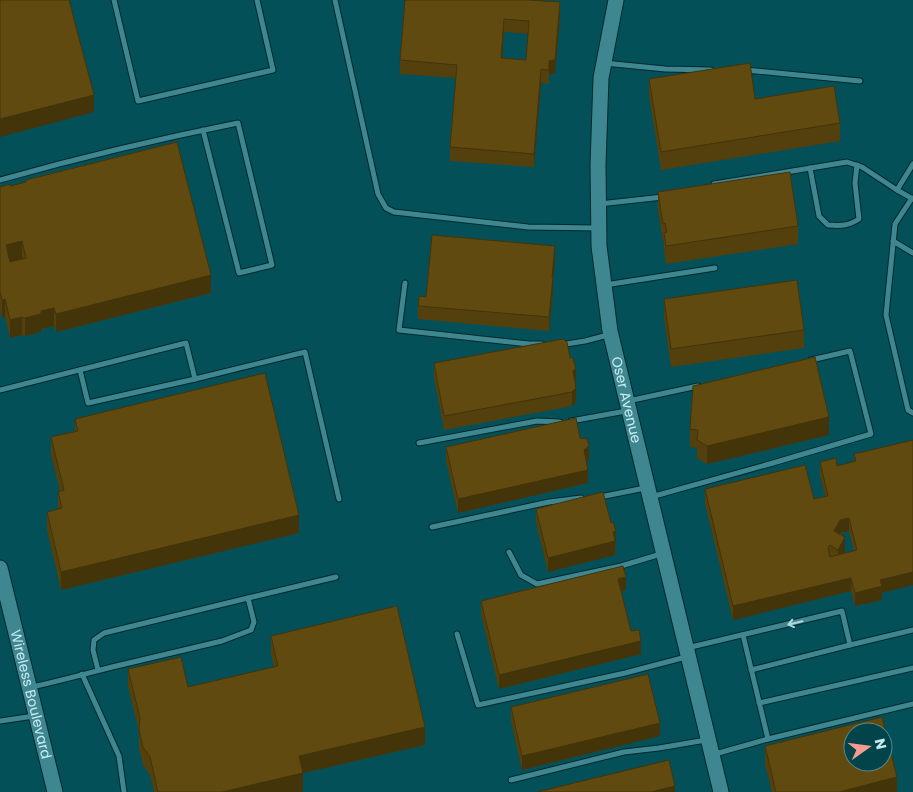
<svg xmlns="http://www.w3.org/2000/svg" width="913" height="792" font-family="Poppins,sans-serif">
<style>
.built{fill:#045059;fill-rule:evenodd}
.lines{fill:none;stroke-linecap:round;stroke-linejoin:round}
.lane-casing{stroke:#00282d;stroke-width:7}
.secondary-casing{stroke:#00282d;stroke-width:17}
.lane{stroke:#3e8791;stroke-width:5}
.secondary{stroke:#3e8791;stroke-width:15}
.wall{fill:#53400d;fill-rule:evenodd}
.shaded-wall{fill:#43340a}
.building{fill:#604a0f;stroke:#43340a;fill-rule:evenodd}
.oneway{stroke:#acd7dd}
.labels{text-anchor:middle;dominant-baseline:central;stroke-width:4;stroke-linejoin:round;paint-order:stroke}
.street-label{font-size:14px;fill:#c8ebf0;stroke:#03444b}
</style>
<rect width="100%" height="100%" fill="#03444b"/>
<path class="built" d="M0 0H913V792H0ZM853 732H883V762H853Z"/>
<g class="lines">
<defs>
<g id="lane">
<path d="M114 0 138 101 273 70 257 0"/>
<path d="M335 0 378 194 386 208 394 212 528 227 598 228"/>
<path d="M604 63 665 69 711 70"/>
<path d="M744 70 756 71 860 81"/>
<path d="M913 164 897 190 913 199"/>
<path d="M810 168 819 216 828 225C841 226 848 226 859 219L855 183 857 165"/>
<path d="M0 180C78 158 158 139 238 123L272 265 239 273 203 130"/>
<path d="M714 184 847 162 862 167 897 190"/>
<path d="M912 198 895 224 886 315 908 410 913 413"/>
<path d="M599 204 663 197"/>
<path d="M893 241 913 253"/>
<path d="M405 283 399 330 529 344H542"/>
<path d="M605 285 715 268"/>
<path d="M560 345 585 341 608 335"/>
<path d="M80 370 88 403 195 379"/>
<path d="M0 390 186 343 195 379 305 352 339 499"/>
<path d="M628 401 698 386"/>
<path d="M571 421 626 411"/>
<path d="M419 443 537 421 560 422"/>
<path d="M600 497 645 488"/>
<path d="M651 497 773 463 871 434 850 351 811 360"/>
<path d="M432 527 549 502 581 498"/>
<path d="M509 552 521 575 537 584 621 566 661 554"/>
<path d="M248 598 336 577"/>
<path d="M457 634 478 705 625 673 686 657"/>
<path d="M743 635 768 739"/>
<path d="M687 648 842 611 850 645 913 630"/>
<path d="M751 670 850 645"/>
<path d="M82 674 119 756 124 792"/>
<path d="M32 687C59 681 85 674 112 667L222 641 251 630 254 622 248 598 104 633 94 640 93 650 98 670"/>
<path d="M759 703 913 668"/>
<path d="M0 721 34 716"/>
<path d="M715 754 768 739 913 704"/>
<path d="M511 780 624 752 659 748 706 740"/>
</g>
<g id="secondary">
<path id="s1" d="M616 0 601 78 598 165 599 246 610 331 721 792"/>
<path id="s2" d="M0 568 55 792"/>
</g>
</defs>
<use href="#lane" class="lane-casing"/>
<use href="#secondary" class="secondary-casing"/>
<use href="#lane" class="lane"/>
<use href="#secondary" class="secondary"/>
</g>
<g class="wall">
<path d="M405 0 560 16 555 73 549 75V84L541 83 534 167 450 161V147L456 78 400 74V60ZM504 32 528 34 526 60 502 58Z"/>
<path d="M649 79 755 99 840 123V141L661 170 649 96Z"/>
<path d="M26 180 211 293 56 332 54 326 41 329V332L25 336 22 335 10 338 5 317 2 318 0 310V187L10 186 26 183Z"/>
<path d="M658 192 798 226V244L666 264 664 251V241L663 242 658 210Z"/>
<path d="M555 260 553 277V291L549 331 418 319V306L426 297Z"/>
<path d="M664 299 804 330V348L671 367 664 317Z"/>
<path d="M570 358 575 383 576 401 572 406 444 430 434 377V363Z"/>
<path d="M75 419 299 533 61 590 47 530V512L58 509V492L60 491 51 455V437L75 431Z"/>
<path d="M690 429 829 435 707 464 697 458V448L690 447Z"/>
<path d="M580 438 589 460 586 462 588 483 458 513 446 461V447Z"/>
<path d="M854 454 882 593V600L855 606 851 591 733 620 705 503V489L814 499 825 497 820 475V462L837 466 854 462ZM849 531 854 551 843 554 845 551 840 534Z"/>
<path d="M536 509 616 545 615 555 548 572 536 522Z"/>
<path d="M626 590 621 591 631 631 641 654 499 689 481 614V601Z"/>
<path d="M271 636 425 745 303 773V791L299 792H154L150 775 143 765 139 748V731L128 687V669L188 687 274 667 271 654Z"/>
<path d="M511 707 660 736 522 770 511 721Z"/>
<path d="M765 746 897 792H772L765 764Z"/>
</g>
<g class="shaded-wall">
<path d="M560 2V16L555 73 549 75V84V61Z"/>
<path d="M504 19V32L501 72V58Z"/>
<path d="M541 69V83L534 167V154Z"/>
<path d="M94 95V112L0 137V119Z"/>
<path d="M22 241V259L6 263V245Z"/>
<path d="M555 246V260L552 290V277Z"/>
<path d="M211 275V293L56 332V314Z"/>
<path d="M553 277V291L549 331V317Z"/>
<path d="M5 299V317L2 318V300Z"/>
<path d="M54 308V326L41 329V332L25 336V318L41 311Z"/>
<path d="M22 317V335L10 338V320Z"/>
<path d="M576 369V383L573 371Z"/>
<path d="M576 388V401L572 406V392Z"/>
<path d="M829 417V435L707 464V446Z"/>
<path d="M589 446V460L584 464V450Z"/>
<path d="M588 470V483L458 513V499Z"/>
<path d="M299 515V533L61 590V572Z"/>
<path d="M849 518V531L840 533 834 544V531L840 520Z"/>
<path d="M616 531 615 555 548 572V558Z"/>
<path d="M845 537V551L838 564V550Z"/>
<path d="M913 572V585L882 593V600L855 606V593L880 580Z"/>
<path d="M626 577V590L618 592V579Z"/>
<path d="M851 578V591L733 620V606Z"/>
<path d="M641 641V654L499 689V675Z"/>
<path d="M660 723V736L522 770V756Z"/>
<path d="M425 727V745L303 773V791L299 792H222L299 756Z"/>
<path d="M897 777V792H839Z"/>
<path d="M675 786V792H651Z"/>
</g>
<g class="building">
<path d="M0 0H69L94 95 0 119Z"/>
<path d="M405 0H528L560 2 555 60 549 61V70L541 69 534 154 450 147 457 65 400 60ZM504 19 529 21 526 60 501 58Z"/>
<path d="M750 63 755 99 834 86 840 123 661 152 649 79Z"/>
<path d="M177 142 211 275 56 314 54 308 41 311V314L25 318 22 317 10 320 5 299 2 300 0 292V187L10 184V186L26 182V180ZM22 241 26 258 10 262 6 245Z"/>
<path d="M790 172 798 226 666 246 664 233 667 232 665 223 663 224 658 192Z"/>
<path d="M432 235 555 246 552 277H553L549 317 418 306 419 296 426 297Z"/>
<path d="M797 280 804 330 671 349 664 299Z"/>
<path d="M563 339 567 342 570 358H573L576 369 573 371 576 388 572 392 444 416 434 363Z"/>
<path d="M815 357 829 417 707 446 697 440 698 430 690 429 693 386Z"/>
<path d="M265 373 299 515 61 572 47 512 62 508 58 492 64 490 51 437 78 431 75 419Z"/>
<path d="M576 418 580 438 587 439 589 446 584 450 588 470 458 499 446 447Z"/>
<path d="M913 440V572L880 580 882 586 855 593 851 578 733 606 705 489 805 465 814 499 828 496 820 462 836 458 837 466 856 461 854 454ZM849 518 857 550 830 557 828 548 830 545 838 550 845 537 834 531 840 520Z"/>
<path d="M603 492 611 523 613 522 616 531 613 532 615 541 548 558 536 509Z"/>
<path d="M623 566 626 577 618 579 631 631 639 630 641 641 499 675 481 601Z"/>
<path d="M397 606 425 727 299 756 303 773 222 792H158L150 757 143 747 139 730 140 718 128 669 181 657 188 687 278 666 271 636Z"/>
<path d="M648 674 660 723 522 756 511 707Z"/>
<path d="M882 717 897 777 839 792H776L765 746ZM853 732H883V762H853Z"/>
<path d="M669 760 675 786 651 792H537Z"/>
</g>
<defs><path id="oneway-shaft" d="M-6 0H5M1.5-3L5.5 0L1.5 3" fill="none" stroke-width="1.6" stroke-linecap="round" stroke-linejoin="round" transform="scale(1.25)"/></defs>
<use class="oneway" href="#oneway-shaft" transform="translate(795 623) rotate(167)"/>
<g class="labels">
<g class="street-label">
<text stroke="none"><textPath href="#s1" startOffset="404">Oser Avenue</textPath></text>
<text stroke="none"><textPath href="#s2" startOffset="130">Wireless Boulevard</textPath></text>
</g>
</g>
<g transform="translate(868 747) rotate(76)"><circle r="24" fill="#03444b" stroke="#52878d"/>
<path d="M0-4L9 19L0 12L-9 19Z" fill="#f59c92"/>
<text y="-8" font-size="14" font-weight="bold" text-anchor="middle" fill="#c8ebf0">N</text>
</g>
</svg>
